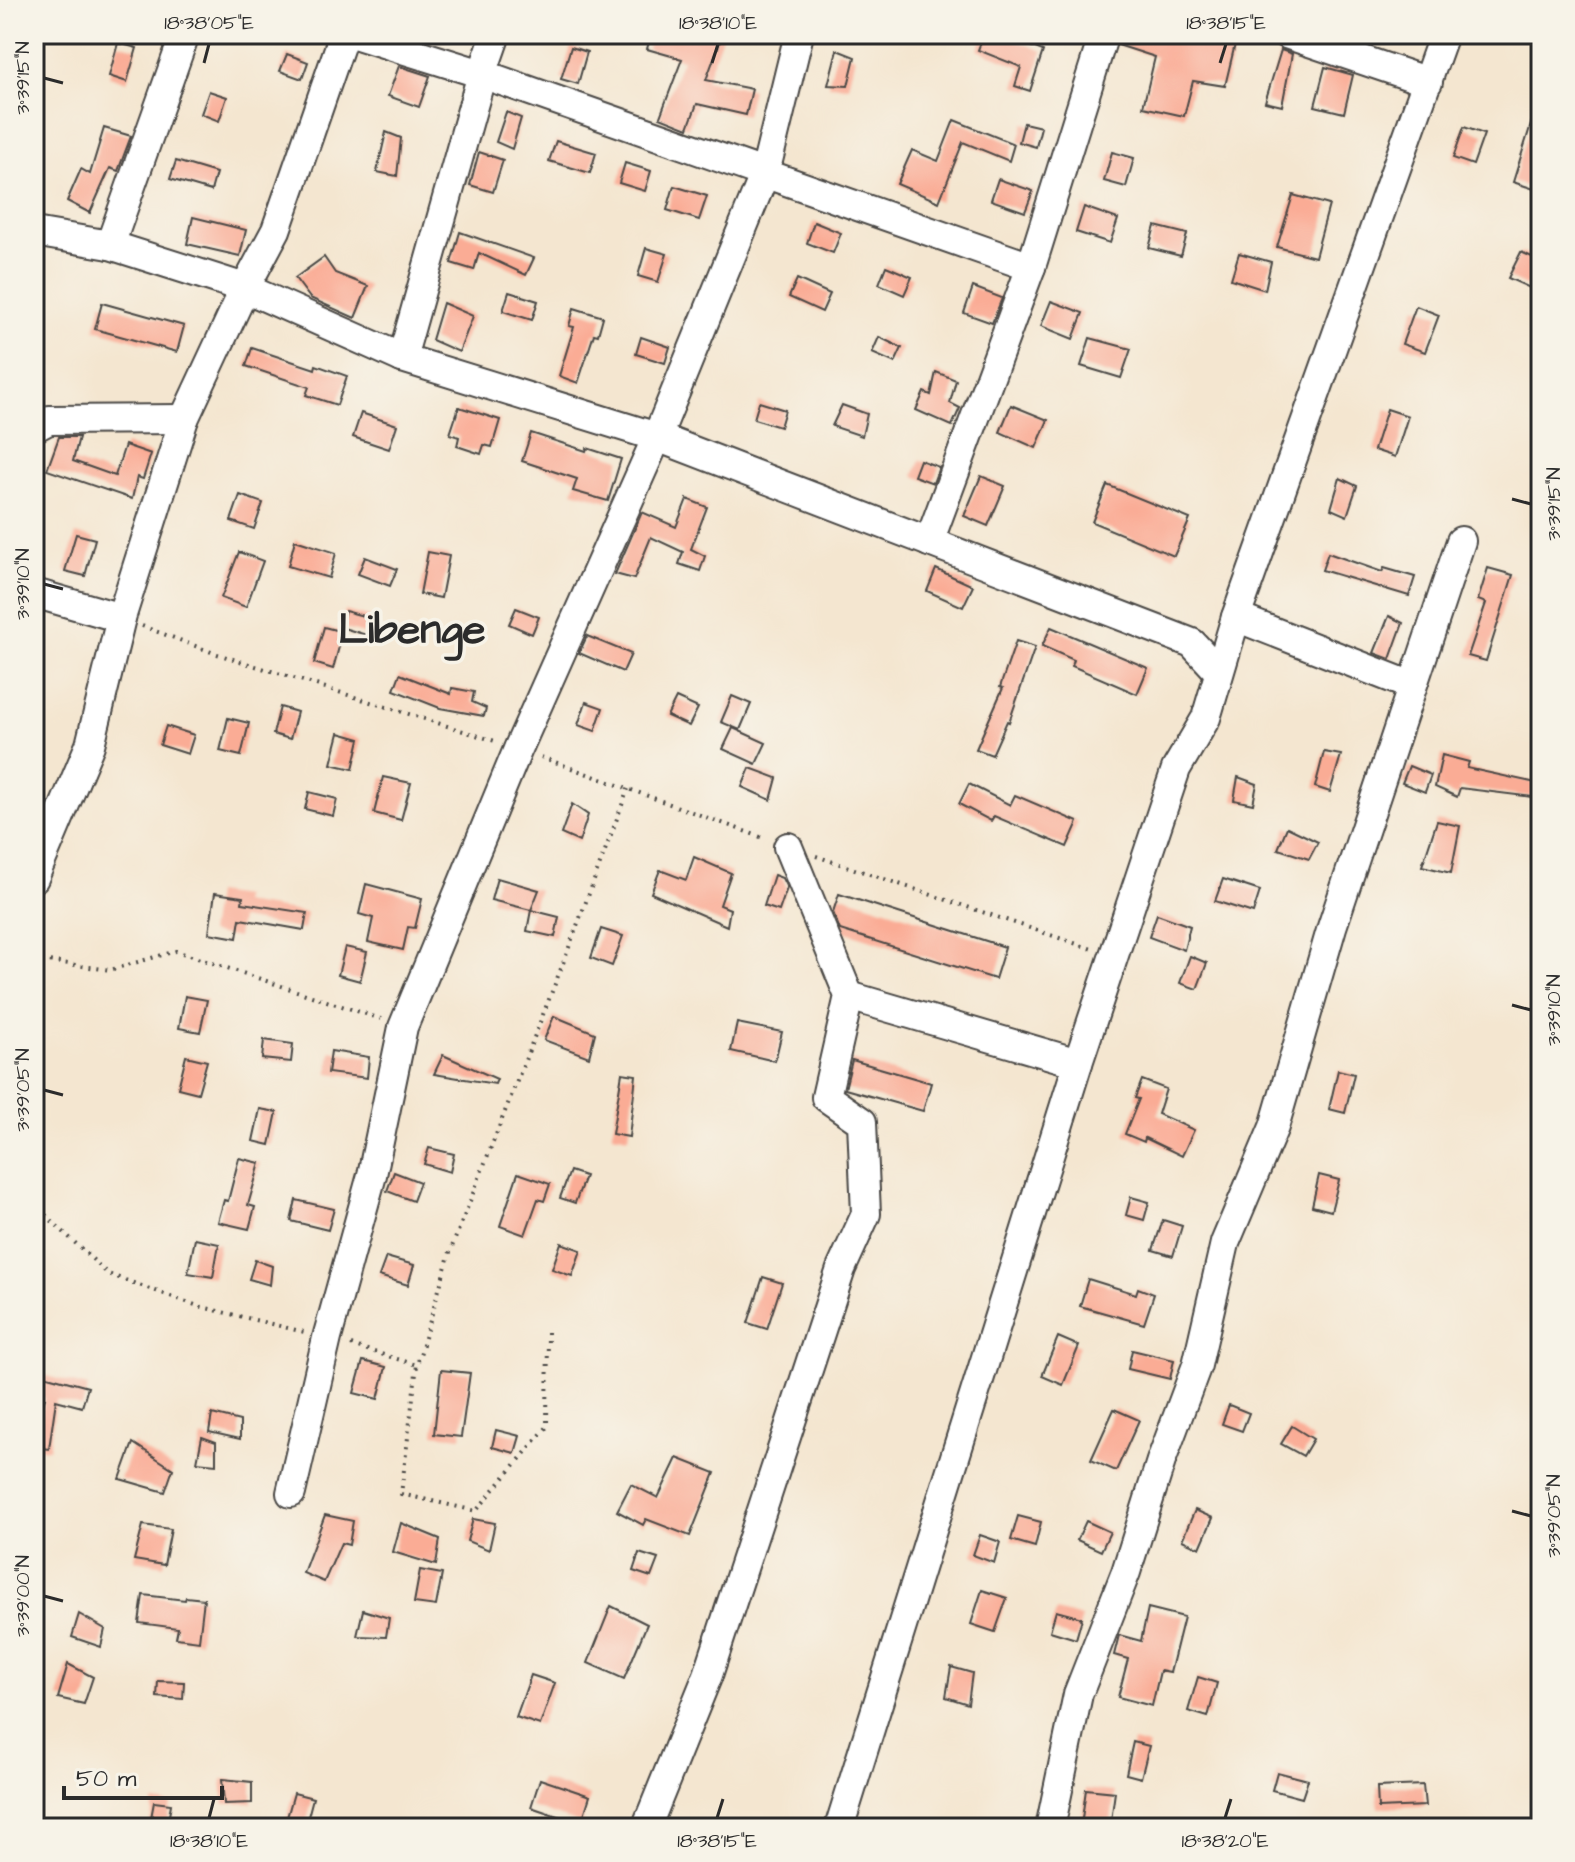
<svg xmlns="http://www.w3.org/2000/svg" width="1575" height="1862" font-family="'Architects Daughter',sans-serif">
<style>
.building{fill:#faac95}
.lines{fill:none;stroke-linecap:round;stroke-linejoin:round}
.minor-casing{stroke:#494744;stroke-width:32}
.path{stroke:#494744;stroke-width:4;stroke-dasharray:2 6;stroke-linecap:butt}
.minor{stroke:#fff;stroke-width:28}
.ticks{fill:none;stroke:#2b2b2b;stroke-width:3}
.labels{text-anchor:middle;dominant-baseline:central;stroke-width:7;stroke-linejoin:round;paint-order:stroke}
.town-label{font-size:42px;font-weight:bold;fill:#2b2b2b;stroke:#f7f3e8}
.neatline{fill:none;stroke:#2b2b2b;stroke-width:3}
.ticks-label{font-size:20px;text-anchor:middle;fill:#2b2b2b}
</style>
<rect width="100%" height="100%" fill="#f7f3e8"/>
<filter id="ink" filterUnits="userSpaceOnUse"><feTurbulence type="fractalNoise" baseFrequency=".0125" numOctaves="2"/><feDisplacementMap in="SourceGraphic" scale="16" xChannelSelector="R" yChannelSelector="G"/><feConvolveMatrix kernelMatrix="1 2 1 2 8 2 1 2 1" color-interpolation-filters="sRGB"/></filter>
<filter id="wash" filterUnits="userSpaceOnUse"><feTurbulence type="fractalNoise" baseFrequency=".006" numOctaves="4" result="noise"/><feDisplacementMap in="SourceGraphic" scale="32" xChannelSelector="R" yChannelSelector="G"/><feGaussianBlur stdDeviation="1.8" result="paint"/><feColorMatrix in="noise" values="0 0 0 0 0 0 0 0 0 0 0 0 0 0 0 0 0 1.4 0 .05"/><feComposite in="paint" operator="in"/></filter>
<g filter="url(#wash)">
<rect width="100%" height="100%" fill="#f4e6d0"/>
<g id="blocks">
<g class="building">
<path d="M651 34H723L706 80 752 89 746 115 697 104 688 128 660 117 682 59 647 49Z"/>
<path d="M984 34H999L1043 51 1030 91 1015 86 1021 67 978 50Z"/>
<path d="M1121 34H1215L1236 40 1225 86 1193 81 1184 116 1143 107 1155 57 1118 45Z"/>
<path d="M118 43 137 48 127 82 109 76Z"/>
<path d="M571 47 587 52 578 84 561 79Z"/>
<path d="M837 50 855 57 848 86 828 85Z"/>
<path d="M1281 50 1292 54 1282 106 1265 102Z"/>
<path d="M287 54 308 62 302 79 280 71Z"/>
<path d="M399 66 430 76 419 107 388 96Z"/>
<path d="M1325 67 1353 75 1344 113 1315 106Z"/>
<path d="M209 91 227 97 219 121 201 114Z"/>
<path d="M1537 105H1541V165L1534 189 1513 182Z"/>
<path d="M506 112 521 118 512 149 496 142Z"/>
<path d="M954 120 1014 144 1009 161 963 142 939 202 897 184 912 150 938 161Z"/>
<path d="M1024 123 1041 127 1036 147 1019 142Z"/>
<path d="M1464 127 1484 134 1473 165 1453 158Z"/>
<path d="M104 128 131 136 118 171 110 168 90 213 67 201 81 169 90 174Z"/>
<path d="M386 132 401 138 397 176 377 172Z"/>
<path d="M556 141 596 153 590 173 549 161Z"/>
<path d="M479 152 503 160 493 192 470 185Z"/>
<path d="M1112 152 1134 158 1126 187 1104 181Z"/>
<path d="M176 161 216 173 211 191 170 179Z"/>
<path d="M625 163 651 171 645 191 619 183Z"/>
<path d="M998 179 1033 191 1025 212 991 200Z"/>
<path d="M674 186 707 196 699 220 667 210Z"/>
<path d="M1293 195 1329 205 1315 257 1277 247Z"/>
<path d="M1084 207 1118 219 1110 243 1076 232Z"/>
<path d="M193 217 246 230 240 256 187 244Z"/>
<path d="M814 222 841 233 833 253 807 243Z"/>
<path d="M1155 226 1187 234 1181 256 1149 248Z"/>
<path d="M460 232 534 258 526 275 479 253 474 270 451 263Z"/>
<path d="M646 248 667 254 658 282 638 276Z"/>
<path d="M1521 252 1541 261 1530 288 1508 278Z"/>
<path d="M1239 253 1271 262 1265 290 1231 279Z"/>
<path d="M324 257 335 273 368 286 355 318 310 298 295 278Z"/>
<path d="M886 266 912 277 904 295 879 284Z"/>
<path d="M797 279 830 294 822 312 789 297Z"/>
<path d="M973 287 1002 298 992 323 964 313Z"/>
<path d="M509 292 538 301 532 320 503 311Z"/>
<path d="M1051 301 1083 313 1073 339 1041 326Z"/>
<path d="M102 303 184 326 177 352 95 329Z"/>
<path d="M443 303 473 316 459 352 432 340Z"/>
<path d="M1416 306 1439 315 1425 352 1402 344Z"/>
<path d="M574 308 603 317 598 335 594 334 578 383 559 376 574 327 569 326Z"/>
<path d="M641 337 670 347 665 363 636 354Z"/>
<path d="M879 337 902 348 895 363 872 353Z"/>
<path d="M1090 338 1131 349 1121 378 1081 366Z"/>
<path d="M252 348 315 369 316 365 347 376 337 405 306 395 309 387 246 366Z"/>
<path d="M936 372 956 380 950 403 960 408 952 426 916 410 924 392 931 395Z"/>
<path d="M759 402 785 410 780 427 754 419Z"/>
<path d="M842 405 867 414 862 436 832 426Z"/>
<path d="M1011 405 1048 420 1036 448 1000 432Z"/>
<path d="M459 407 500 420 492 447 484 445 481 454 457 446 459 437 450 434Z"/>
<path d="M1387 409 1408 416 1395 457 1374 450Z"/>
<path d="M361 413 397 425 389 449 353 437Z"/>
<path d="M531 433 586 451 587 448 621 459 608 501 573 491 577 479 522 461Z"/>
<path d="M59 437H79L73 461 115 476 125 445 151 454 143 479 137 477 132 499 47 470Z"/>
<path d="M920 460 939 467 933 483 914 476Z"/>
<path d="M981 476 1005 486 988 526 964 516Z"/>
<path d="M1340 478 1357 486 1347 516 1331 509Z"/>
<path d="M1107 485 1190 519 1174 556 1092 522Z"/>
<path d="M240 495 263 503 254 529 231 521Z"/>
<path d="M687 499 707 507 691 549 705 556 700 571 679 564 683 552 651 537 634 579 615 574 642 512 676 527Z"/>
<path d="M76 534 95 539 85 576 65 571Z"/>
<path d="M295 540 336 553 329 578 288 566Z"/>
<path d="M239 552 263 561 246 607 221 598Z"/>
<path d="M428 552 449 556 441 598 420 594Z"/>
<path d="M1328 553 1382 572 1384 568 1415 577 1409 596 1322 570Z"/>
<path d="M365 557 397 569 390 586 358 574Z"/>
<path d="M1488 568 1513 575 1486 661 1468 656 1486 603 1478 600Z"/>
<path d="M936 569 973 586 963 607 927 591Z"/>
<path d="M516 608 539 617 532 634 509 624Z"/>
<path d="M345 611 378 620 373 637 340 627Z"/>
<path d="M1389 616 1403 623 1390 659 1374 653Z"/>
<path d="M324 627 343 632 333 669 314 663Z"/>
<path d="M1051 627 1148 668 1137 694 1072 666 1074 660 1042 646Z"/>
<path d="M587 636 631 654 623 672 579 653Z"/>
<path d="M1016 641 1035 647 1009 722 1007 721 992 755 976 749 1003 688 1000 687Z"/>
<path d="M400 674 451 694 452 688 474 692 472 702 486 708 484 716 440 708 394 690Z"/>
<path d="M732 696 751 704 740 730 721 722Z"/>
<path d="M676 698 698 708 689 726 667 716Z"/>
<path d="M586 702 603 708 595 731 578 725Z"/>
<path d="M280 707 297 712 290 739 273 734Z"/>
<path d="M228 718 249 723 241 756 220 751Z"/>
<path d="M166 726 194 735 188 754 160 745Z"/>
<path d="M733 728 766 743 756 764 723 749Z"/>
<path d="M339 733 360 739 353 769 331 764Z"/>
<path d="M1324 752 1341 755 1330 792 1315 787Z"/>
<path d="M1442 755 1469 762 1467 768 1541 784V798L1460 788 1457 797 1435 787Z"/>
<path d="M1409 766 1431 775 1425 792 1402 783Z"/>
<path d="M750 768 777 778 771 800 742 787Z"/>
<path d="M383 777 411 783 401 820 374 813Z"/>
<path d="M1238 777 1257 784 1253 804 1234 800Z"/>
<path d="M969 784 1010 805 1015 795 1078 822 1067 847 994 816 991 821 959 804Z"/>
<path d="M309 792 337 799 333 816 305 809Z"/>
<path d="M572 804 588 815 579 842 561 834Z"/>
<path d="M1437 821 1460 826 1451 873 1422 866Z"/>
<path d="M1287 827 1318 842 1309 859 1278 849Z"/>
<path d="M694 857 731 873 720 905 730 909 727 926 651 893 660 870 686 880Z"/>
<path d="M774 875 782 878 787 888 779 911 764 906Z"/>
<path d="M497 878 539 890 531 910 491 900Z"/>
<path d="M1223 879 1260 891 1253 913 1215 901Z"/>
<path d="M366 884 422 899 415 928 408 927 403 950 368 942 373 918 359 914Z"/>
<path d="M215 893 243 897 242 903 307 913 304 930 240 919 237 938 209 933Z"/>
<path d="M839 894 1005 947 995 979 840 930 833 912Z"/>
<path d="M531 910 559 917 555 937 527 931Z"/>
<path d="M1157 914 1190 926 1184 950 1149 937Z"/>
<path d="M601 929 623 936 612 966 591 958Z"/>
<path d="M345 947 367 952 360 981 338 975Z"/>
<path d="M1190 956 1207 963 1197 989 1180 983Z"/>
<path d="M185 996 207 1000 200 1032 179 1028Z"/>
<path d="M554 1016 595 1033 589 1057 544 1040Z"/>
<path d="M737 1023 782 1032 775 1061 731 1051Z"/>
<path d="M264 1040 293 1044 291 1062 262 1059Z"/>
<path d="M331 1051 369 1057 367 1078 328 1073Z"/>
<path d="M443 1055 497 1079 495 1084 434 1074Z"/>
<path d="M186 1056 207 1061 198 1093 178 1088Z"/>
<path d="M852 1060 931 1083 923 1111 845 1089Z"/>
<path d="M1338 1070 1354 1074 1345 1113 1329 1109Z"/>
<path d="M622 1073 636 1075 629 1137 612 1134Z"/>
<path d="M1142 1080 1166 1089 1158 1114 1194 1130 1182 1156 1145 1138 1144 1142 1125 1134 1139 1099 1135 1098Z"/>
<path d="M260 1109 277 1112 270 1145 253 1141Z"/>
<path d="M429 1148 454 1154 450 1172 424 1164Z"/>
<path d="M239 1158 260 1163 248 1205 255 1207 249 1229 218 1222 224 1200 228 1201Z"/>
<path d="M570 1171 585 1176 575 1203 560 1198Z"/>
<path d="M394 1172 420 1182 413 1201 387 1191Z"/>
<path d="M518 1173 550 1184 544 1201 538 1199 525 1235 500 1226Z"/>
<path d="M1319 1175 1339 1180 1331 1211 1312 1206Z"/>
<path d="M1131 1197 1149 1202 1144 1220 1126 1215Z"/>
<path d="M296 1200 334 1209 328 1230 291 1221Z"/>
<path d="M1163 1220 1182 1226 1173 1256 1153 1250Z"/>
<path d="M195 1239 219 1244 213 1277 188 1273Z"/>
<path d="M561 1243 581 1250 572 1276 552 1269Z"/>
<path d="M386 1257 414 1265 408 1285 379 1276Z"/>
<path d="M255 1260 272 1266 270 1285 249 1279Z"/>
<path d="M763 1277 782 1283 767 1329 748 1323Z"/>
<path d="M1088 1279 1136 1294 1138 1288 1154 1294 1144 1324 1080 1306Z"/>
<path d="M1058 1337 1079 1346 1063 1385 1042 1376Z"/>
<path d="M1132 1350 1174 1360 1170 1379 1128 1369Z"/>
<path d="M363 1361 386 1367 378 1399 354 1393Z"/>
<path d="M441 1370 470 1373 461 1437 434 1434Z"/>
<path d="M40 1374 88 1387 82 1407 56 1400 49 1449 34 1447V1436L45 1398 35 1395Z"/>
<path d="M1229 1405 1249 1413 1242 1431 1222 1424Z"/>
<path d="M1114 1409 1139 1420 1116 1471 1091 1460Z"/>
<path d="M212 1414 240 1421V1439L209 1432Z"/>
<path d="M1292 1426 1313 1439 1303 1456 1281 1444Z"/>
<path d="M496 1430 520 1436 515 1453 492 1447Z"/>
<path d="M202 1437 216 1442V1464L197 1462Z"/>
<path d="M133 1443 173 1469 165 1492 120 1479Z"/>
<path d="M677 1458 715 1473 690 1536 646 1519 643 1525 617 1511 631 1484 658 1498Z"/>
<path d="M1195 1510 1213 1518 1200 1548 1182 1540Z"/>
<path d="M325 1515 353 1521 349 1545 341 1543 324 1582 303 1573Z"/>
<path d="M1018 1516 1041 1522 1035 1547 1011 1540Z"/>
<path d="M473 1519 495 1523 489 1550 467 1541Z"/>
<path d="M1086 1521 1110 1532 1101 1551 1077 1540Z"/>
<path d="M401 1523 440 1539 436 1565 393 1552Z"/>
<path d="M143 1525 171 1529 164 1565 134 1560Z"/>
<path d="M980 1535 1000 1542 994 1563 973 1555Z"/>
<path d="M639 1553 658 1559 651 1577 633 1571Z"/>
<path d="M420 1570 442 1574 436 1606 414 1603Z"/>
<path d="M982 1590 1007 1598 995 1632 971 1624Z"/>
<path d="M143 1595 185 1600 186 1597 204 1599 199 1641 176 1638 178 1628 139 1623Z"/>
<path d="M611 1606 647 1624 624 1679 588 1663Z"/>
<path d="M1148 1608 1184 1617 1170 1673 1160 1671 1152 1706 1118 1697 1128 1659 1114 1655 1119 1635 1141 1641Z"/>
<path d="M363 1610 389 1618 386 1637 357 1636Z"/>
<path d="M1056 1611 1082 1618 1076 1639 1050 1631Z"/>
<path d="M79 1614 105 1629 101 1647 72 1637Z"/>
<path d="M68 1664 93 1677 84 1704 58 1698Z"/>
<path d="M951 1667 972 1673 968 1704 946 1697Z"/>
<path d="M531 1675 555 1683 540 1725 516 1717Z"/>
<path d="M1198 1677 1217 1683 1208 1717 1188 1711Z"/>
<path d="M158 1681 184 1682 183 1699 157 1697Z"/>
<path d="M1133 1742 1149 1746 1141 1778 1126 1774Z"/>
<path d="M1277 1772 1308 1780 1302 1798 1272 1790Z"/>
<path d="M222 1779 252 1782V1803L224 1804Z"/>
<path d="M540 1779 590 1796 581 1824 531 1807Z"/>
<path d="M1423 1785 1425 1806 1378 1808 1377 1787Z"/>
<path d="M1086 1789 1115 1792 1110 1828 1081 1826Z"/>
<path d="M294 1793 313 1798 305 1828H284Z"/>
<path d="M154 1802 171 1804 167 1828H149Z"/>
</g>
</g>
</g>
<g filter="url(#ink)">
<use href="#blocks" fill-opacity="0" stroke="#494744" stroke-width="2"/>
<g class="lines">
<defs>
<g id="minor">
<path d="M354 34 482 74 1031 267"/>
<path d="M1286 34 1428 82"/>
<path d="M34 232 110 245 245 288 402 358 657 437 1192 643 1219 672"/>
<path d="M110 245 185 34"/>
<path d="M402 358 482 74 496 34"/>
<path d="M34 428 49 420 184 419"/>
<path d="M929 542 1031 267 1104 34"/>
<path d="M34 593 121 618"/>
<path d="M1236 617 1412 686"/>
<path d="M34 878 90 745 121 618 184 419 245 288 276 230 344 34"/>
<path d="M849 996 1078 1063"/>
<path d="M291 1493 327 1338 372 1175 403 1027 518 749 657 437 765 173 799 34"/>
<path d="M646 1828 708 1675 841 1269 866 1214 862 1122 826 1097 849 996 788 847"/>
<path d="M839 1828 1078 1063 1176 769 1206 718 1236 617 1444 34"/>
<path d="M1050 1828 1078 1694 1126 1572 1161 1461 1197 1365 1225 1243 1274 1127 1332 927 1461 541"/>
</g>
</defs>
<use href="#minor" class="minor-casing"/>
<g class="path">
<path d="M142 626 214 653 495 741"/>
<path d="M541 757 766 839"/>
<path d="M816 856 1092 949"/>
<path d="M34 959 110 970 176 951 381 1019"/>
<path d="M34 1204 108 1274 198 1306 304 1332"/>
<path d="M548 1332 547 1427 476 1511 401 1494 417 1365 450 1252 562 966 628 789"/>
<path d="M351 1345 417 1365"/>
</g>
<use href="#minor" class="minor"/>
</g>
</g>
<path class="ticks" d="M204 63 209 44M712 63 718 44M1220 63 1226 44M44 78 63 83M1512 499 1531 504M44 584 63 589M1512 1005 1531 1010M44 1090 63 1095M1512 1511 1531 1516M44 1596 63 1601M209 1818 214 1799M717 1818 723 1799M1225 1818 1231 1799"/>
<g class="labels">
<g class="town-label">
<text x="412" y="631">Libenge</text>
</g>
</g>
<rect width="1575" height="1862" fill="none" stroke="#f7f3e8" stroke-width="88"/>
<path d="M64 1786v12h158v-12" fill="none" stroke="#2b2b2b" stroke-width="4"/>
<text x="76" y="1786" font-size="24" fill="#2b2b2b" stroke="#f7f3e8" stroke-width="6" paint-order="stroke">50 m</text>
<rect x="44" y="44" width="1487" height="1774" class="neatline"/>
<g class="ticks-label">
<text x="209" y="29">18°38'05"E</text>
<text x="718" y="29">18°38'10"E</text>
<text x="1226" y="29">18°38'15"E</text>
<text transform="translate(22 78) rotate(-90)" y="7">3°39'15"N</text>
<text transform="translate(1553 504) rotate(-90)" y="7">3°39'15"N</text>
<text transform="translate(22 584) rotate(-90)" y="7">3°39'10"N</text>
<text transform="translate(1553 1010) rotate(-90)" y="7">3°39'10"N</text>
<text transform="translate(22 1090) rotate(-90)" y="7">3°39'05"N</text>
<text transform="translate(1553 1516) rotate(-90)" y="7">3°39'05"N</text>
<text transform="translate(22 1596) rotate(-90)" y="7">3°39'00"N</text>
<text x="209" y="1847">18°38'10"E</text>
<text x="717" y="1847">18°38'15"E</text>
<text x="1225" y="1847">18°38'20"E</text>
</g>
</svg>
